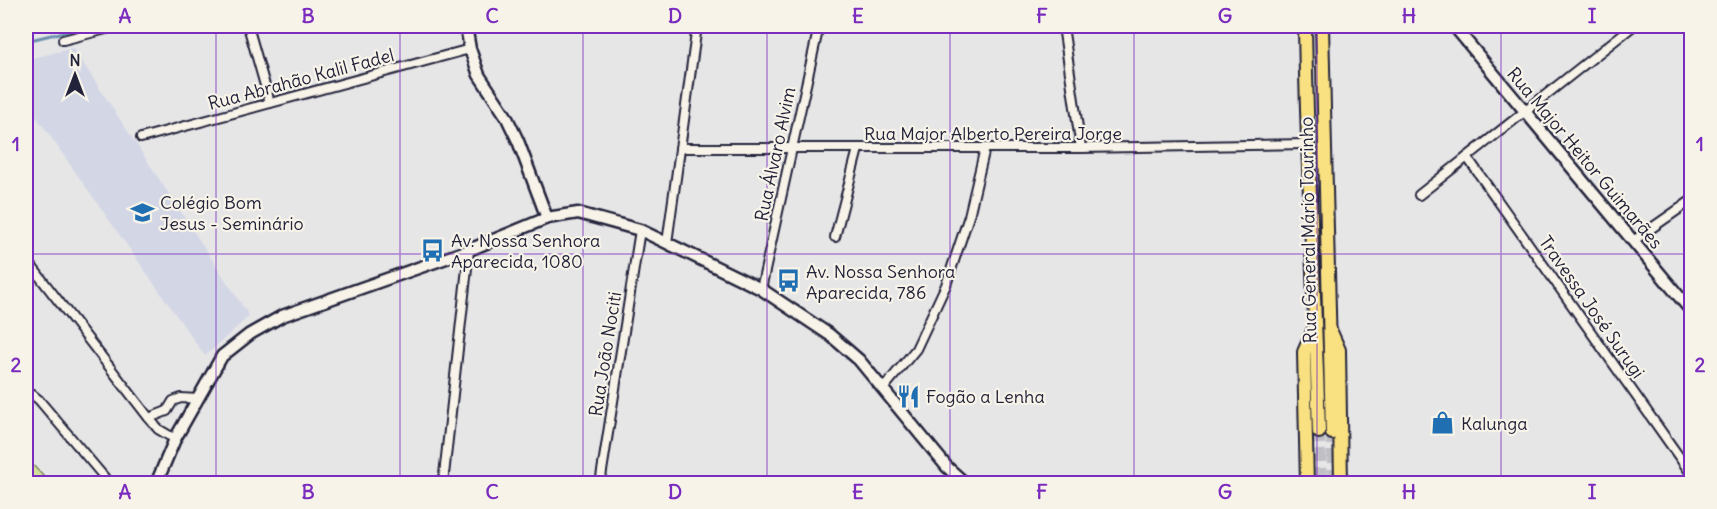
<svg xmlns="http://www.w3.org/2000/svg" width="1717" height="509" font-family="Delius,sans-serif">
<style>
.built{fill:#d2d6e5}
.green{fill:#d1e195;stroke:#7a8268;stroke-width:1.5}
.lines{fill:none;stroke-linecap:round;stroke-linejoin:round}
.stream{stroke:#6b90af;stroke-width:3}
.primary-tunnel{stroke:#bfbfc5;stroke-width:12;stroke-dasharray:12 6;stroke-linecap:butt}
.street-casing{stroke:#22223b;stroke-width:12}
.secondary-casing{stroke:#22223b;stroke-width:15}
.primary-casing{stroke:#22223b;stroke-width:16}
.street{stroke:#f7f3e8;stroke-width:8}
.secondary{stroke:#f7f3e8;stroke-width:10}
.primary{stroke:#f9e181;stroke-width:12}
.grid{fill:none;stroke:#7b2cbf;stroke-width:1.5;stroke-opacity:0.55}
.labels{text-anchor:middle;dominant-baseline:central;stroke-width:4.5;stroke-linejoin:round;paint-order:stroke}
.street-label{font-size:18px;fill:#22223b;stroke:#f7f3e8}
.poi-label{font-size:18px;fill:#22223b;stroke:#f7f3e8;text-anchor:start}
.neatline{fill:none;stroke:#7b2cbf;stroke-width:2}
.grid-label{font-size:20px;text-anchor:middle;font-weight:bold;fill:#7b2cbf}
</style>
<rect width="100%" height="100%" fill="#e6e6e7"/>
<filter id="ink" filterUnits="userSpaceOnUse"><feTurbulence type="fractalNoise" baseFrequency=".0167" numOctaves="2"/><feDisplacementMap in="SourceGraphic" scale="12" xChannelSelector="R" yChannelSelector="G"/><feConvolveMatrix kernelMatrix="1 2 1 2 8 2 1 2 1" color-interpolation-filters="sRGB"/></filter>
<g filter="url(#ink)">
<path class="built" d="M73 48 249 316 205 356 29 106 26 107V60Z"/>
<path class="green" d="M26 458 50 483H35L26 474Z"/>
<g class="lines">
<path class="stream" d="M26 41 89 26"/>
<g class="primary-tunnel">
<path d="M1319 432 1321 484"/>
<path d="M1332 433 1333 484"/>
</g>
<defs>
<g id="street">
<path d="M248 26 270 103"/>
<path d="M1063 26 1081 148"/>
<path d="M63 40 118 26"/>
<path d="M141 138 470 49"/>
<path d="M680 148H1081L1307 144"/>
<path d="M1467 157 1692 475"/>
<path d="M1419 195 1633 26"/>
<path d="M835 237 858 149"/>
<path d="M1633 241 1692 200"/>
<path d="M667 243 697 26"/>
<path d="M26 259 149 418"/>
<path d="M761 289 819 26"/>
<path d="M883 389 916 349 946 285 969 216 985 148"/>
<path d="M26 395H33L39 400 110 484"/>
<path d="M175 439 158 429 149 418 167 411 173 401 181 398 197 399"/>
<path d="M443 484 469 250"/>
<path d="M600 484 640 230"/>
</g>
<g id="secondary">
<path d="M466 26 470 49 479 75 506 116 518 141 547 218"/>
<path d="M1454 26 1692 312"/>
<path d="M156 484 175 439 222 356 250 334 282 316 469 250 547 218 578 213 640 230 667 243 761 289 830 335 859 360 947 467 966 484"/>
</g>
<g id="primary">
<path d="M1305 26C1307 161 1315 297 1319 432"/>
<path d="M1322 26 1332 433"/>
<path d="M1331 332 1339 350 1341 484"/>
<path d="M1307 484 1304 352 1314 329"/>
</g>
</defs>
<use href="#street" class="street-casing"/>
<use href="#secondary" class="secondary-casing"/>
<use href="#primary" class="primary-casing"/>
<use href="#street" class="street"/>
<use href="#secondary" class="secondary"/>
<use href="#primary" class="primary"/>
</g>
</g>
<path class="grid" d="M216 26V484M400 26V484M583 26V484M767 26V484M950 26V484M1134 26V484M1317 26V484M1501 26V484M26 254H1692"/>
<defs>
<symbol id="school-bare" viewBox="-9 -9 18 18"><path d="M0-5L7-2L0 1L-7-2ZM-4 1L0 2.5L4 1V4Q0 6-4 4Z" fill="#1f6fb2" stroke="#f7f3e8" stroke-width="2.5" paint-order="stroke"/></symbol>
<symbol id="bus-bare" viewBox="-9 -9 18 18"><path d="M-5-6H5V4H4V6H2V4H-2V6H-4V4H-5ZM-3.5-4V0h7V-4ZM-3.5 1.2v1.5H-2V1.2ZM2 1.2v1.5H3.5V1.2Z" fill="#1f6fb2" stroke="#f7f3e8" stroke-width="2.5" paint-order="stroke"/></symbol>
<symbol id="restaurant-bare" viewBox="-9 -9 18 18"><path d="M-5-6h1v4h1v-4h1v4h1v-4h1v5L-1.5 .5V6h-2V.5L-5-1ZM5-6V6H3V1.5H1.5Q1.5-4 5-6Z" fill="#1f6fb2" stroke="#f7f3e8" stroke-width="2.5" paint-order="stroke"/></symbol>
<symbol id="shop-bare" viewBox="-9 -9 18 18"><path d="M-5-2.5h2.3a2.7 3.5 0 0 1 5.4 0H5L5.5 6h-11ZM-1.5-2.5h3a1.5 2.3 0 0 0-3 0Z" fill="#1f6fb2" stroke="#f7f3e8" stroke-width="2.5" paint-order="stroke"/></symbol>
</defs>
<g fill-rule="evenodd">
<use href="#school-bare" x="126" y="196" width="33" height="33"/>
<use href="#bus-bare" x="416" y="234" width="33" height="33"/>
<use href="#bus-bare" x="772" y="264" width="33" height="33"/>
<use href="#restaurant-bare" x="892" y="380" width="33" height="33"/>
<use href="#shop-bare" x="1426" y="406" width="33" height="33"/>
</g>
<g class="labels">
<g class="street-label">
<text transform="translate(301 79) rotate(-15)">Rua Abrahão Kalil Fadel</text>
<text x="993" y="133">Rua Major Alberto Pereira Jorge</text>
<text transform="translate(775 154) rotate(-78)">Rua Álvaro Alvim</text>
<text transform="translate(1585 158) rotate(50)">Rua Major Heitor Guimarães</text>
<text transform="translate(1308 230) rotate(-91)">Rua General Mário Tourinho</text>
<text transform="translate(1592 307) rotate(55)">Travessa José Surugi</text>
<text transform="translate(605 354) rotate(-81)">Rua João Nociti</text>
</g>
<g class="poi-label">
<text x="160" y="202">Colégio Bom<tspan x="160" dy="21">Jesus - Seminário</tspan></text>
<text x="451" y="240">Av. Nossa Senhora<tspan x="451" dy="21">Aparecida, 1080</tspan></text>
<text x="806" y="271">Av. Nossa Senhora<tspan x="806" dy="21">Aparecida, 786</tspan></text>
<text x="926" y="396">Fogão a Lenha</text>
<text x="1461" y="423">Kalunga</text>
</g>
</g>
<rect width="1717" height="509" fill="none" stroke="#f7f3e8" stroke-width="66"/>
<g transform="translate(75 75)" stroke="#f7f3e8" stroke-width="4.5" paint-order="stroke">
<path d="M0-4.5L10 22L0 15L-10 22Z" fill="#22223b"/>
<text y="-9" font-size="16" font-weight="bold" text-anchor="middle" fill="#22223b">N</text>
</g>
<rect x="33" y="33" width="1651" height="443" class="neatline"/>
<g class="grid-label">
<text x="125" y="23">A</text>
<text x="308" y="23">B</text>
<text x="492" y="23">C</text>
<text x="675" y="23">D</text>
<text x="858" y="23">E</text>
<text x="1042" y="23">F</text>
<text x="1225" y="23">G</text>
<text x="1409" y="23">H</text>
<text x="1592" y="23">I</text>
<text x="16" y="151">1</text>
<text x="1700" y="151">1</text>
<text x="16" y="372">2</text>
<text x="1700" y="372">2</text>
<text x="125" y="499">A</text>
<text x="308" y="499">B</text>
<text x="492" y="499">C</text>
<text x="675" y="499">D</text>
<text x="858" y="499">E</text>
<text x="1042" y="499">F</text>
<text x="1225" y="499">G</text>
<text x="1409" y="499">H</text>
<text x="1592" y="499">I</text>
</g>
</svg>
